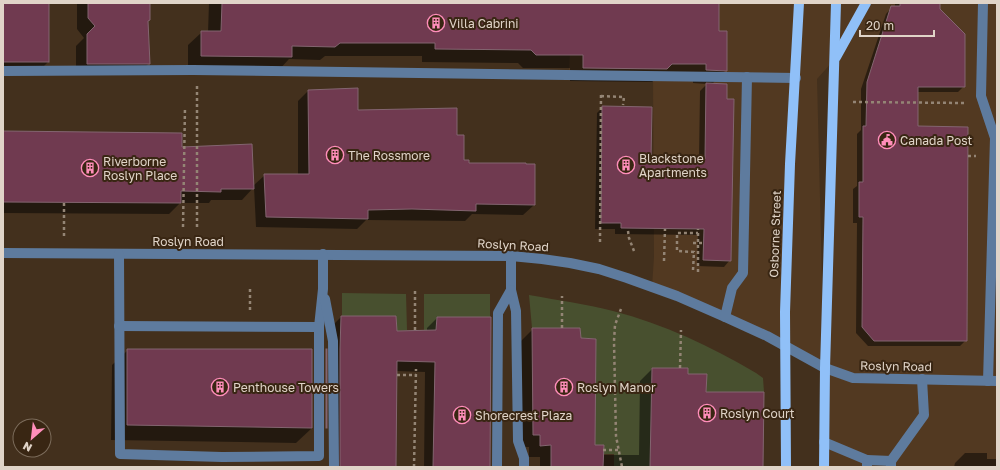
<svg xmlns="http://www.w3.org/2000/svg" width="1000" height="470" font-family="'Golos Text',sans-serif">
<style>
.built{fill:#523921;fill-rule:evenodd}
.green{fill:#48502f}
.shadow{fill:#0007}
.building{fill:#703a50;stroke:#836570}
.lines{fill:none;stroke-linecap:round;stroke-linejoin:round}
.path{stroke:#948575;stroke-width:2.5;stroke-dasharray:3 3;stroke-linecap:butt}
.minor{stroke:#5e7b9e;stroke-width:10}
.major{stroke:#90c0f8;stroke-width:10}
.labels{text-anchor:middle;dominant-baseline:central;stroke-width:4;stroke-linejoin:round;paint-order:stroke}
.poi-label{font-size:12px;fill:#e0d4c8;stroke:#392613;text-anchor:start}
.street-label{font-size:12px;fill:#e0d4c8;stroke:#392613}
</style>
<rect width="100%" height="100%" fill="#43301d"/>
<path class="built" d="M572 3H997V467H824L825 368 785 346 652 287 654 257 653 76 569 75ZM834 60 824 358 817 79Z"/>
<g class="green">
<path d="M342 293 406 294 407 330 397 331 396 316H342Z"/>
<path d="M424 294H490V317H437L436 330H424Z"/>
<path d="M529 295C557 300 586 304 613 311 664 324 710 346 756 373L763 378 764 392H706L707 374H688L687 368H652L650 467H614V454H604L603 445H595L596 339 581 338 580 328H532Z"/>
</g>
<g class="shadow">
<path d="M3 3H48V62L36 74 3 73Z"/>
<path d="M77 3H149L147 21 149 63 138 75H76V46L84 38 77 29Z"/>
<path d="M209 3H718V32L726 70 712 84 730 260 724 267 697 266 698 235 615 234V229H595L597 113 604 106 650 160H699L700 91 707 84 693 83V77H657L652 82 570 81V68H523L518 63 422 62V56H325L320 60 289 59 278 71 188 69V45L202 32H208Z"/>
<path d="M895 3H939V9L964 86 958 92H917V127L966 340 960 346H868L856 333 857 223H853V189L857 186V134L861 130V89L886 14 892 7H895Z"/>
<path d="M308 91 357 111 456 136 463 161 534 205 523 215 472 214 465 221 366 220 357 229 256 227 254 187 242 200H211L209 203H180L169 214 3 213V132L181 148 253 186 265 175H298V101Z"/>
<path d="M341 317 396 332 427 331V328L437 318 489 467H424L425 372 396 371 395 467H330L331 327Z"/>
<path d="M533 329 594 445 602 455H639L640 381 652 369 687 375 705 393 762 467H540V457H529V447H522L521 341Z"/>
<path d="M128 350 312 428 296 443 111 440 112 365Z"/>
<path d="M965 453H987V459H997V467H954L955 463Z"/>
</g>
<g class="building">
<rect x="3" y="3" width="46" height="59"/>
<path d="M88 3H150V20L148 21 150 64H87V34L95 26 88 18Z"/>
<path d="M222 3H719V31H727V71L706 70V64H672L667 69 583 68V55H536L531 50 435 49V43H340L335 47 292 46V57L201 56V31H221Z"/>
<path d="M900 3H940V9L965 34V87H918V126L968 127 967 341H874L862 327 863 217H859V182H863V126H866L867 82 891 6H900Z"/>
<path d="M706 83 727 84V99H734L731 261 703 260 704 229 621 228V223H601L602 106 652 107 651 159H705Z"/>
<path d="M358 88V110L457 108V135H464V160H469V163H526V164H535V205L476 204V211L412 209 368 210V219L266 217 264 174H309L308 90Z"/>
<path d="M3 131 182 133V147L252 144 254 189H221V192L181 191V203L3 202Z"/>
<path d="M341 316H396L397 331 436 330 437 317H491L490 467H433L435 362 397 361 396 467H340V349Z"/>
<path d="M532 328H580L581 338 596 339 595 445H604L603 467H551V445L540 446V435H533Z"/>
<path d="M127 349H312V428L127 425Z"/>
<rect x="326" y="349" width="1" height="79"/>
<path d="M652 368H688V374H707L706 392H764L763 467H650Z"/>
</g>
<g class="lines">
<g class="path">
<path d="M197 86V227"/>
<path d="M601 96 624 97 623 105"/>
<path d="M853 102 965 103"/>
<path d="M968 156H976"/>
<path d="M183 227 185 107"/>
<path d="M628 231 629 238 634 251"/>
<path d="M64 236V203"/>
<path d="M600 242 601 93"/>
<path d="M693 243H703"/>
<path d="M664 261 665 229"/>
<path d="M693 270 694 252 677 251V233H698"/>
<path d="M698 272V229"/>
<path d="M250 289V310"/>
<path d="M621 309 615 325 614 341 616 436 622 467"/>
<path d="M562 328V296"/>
<path d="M415 330V289"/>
<path d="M680 368 681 330"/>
<path d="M397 375H416"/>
<path d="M603 450H619"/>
<path d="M414 467 416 369"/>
</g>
<g class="minor">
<path d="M983 3 981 96 995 138 988 381"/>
<path d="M3 71 193 70 796 78"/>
<path d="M3 253 511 256 542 259 570 263 599 269 627 278 677 296 725 317 767 336 825 368 853 378 997 381"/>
<path d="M119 254 120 454 222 457 319 456V327L323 289V254"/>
<path d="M511 256V290L516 311 518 441 524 458V467"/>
<path d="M325 299 333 341 334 467"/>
<path d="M725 317 732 288 743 273 747 77"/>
<path d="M119 326 319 327"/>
<path d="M824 442 867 460V467"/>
<path d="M867 460 891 461"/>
<path d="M497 467 498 313 511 290"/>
<path d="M891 467V461L924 415 922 379"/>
</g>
<g class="major">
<path d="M836 57 866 3"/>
<path d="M786 467 785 312 790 164 799 3"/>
<path d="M824 467 825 368 836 3"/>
</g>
</g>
<defs>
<symbol id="building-ring" viewBox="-11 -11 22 22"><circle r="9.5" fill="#392613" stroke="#ff8eba" stroke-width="1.5"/><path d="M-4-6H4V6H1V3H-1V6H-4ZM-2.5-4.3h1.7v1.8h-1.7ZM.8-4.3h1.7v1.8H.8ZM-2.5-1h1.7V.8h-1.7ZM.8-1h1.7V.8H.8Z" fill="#ff8eba"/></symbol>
<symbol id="civic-ring" viewBox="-11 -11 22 22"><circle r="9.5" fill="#392613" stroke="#ff8eba" stroke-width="1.5"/><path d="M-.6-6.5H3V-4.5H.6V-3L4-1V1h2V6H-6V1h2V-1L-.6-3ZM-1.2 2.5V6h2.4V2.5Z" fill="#ff8eba"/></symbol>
</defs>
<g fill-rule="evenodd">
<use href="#building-ring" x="426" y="13" width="20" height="20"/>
<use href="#civic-ring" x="877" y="130" width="20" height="20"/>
<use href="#building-ring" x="325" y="145" width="20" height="20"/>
<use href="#building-ring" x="616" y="155" width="20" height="20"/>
<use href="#building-ring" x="80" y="158" width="20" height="20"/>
<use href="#building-ring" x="210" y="377" width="20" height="20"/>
<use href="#building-ring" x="554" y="377" width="20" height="20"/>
<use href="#building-ring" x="697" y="403" width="20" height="20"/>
<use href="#building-ring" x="452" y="405" width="20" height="20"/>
</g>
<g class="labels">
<g class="poi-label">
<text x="449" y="23">Villa Cabrini</text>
<text x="900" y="140">Canada Post</text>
<text x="348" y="155">The Rossmore</text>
<text x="639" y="158">Blackstone<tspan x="639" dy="14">Apartments</tspan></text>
<text x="103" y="161">Riverborne<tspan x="103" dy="14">Roslyn Place</tspan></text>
<text x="233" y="387">Penthouse Towers</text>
<text x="577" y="387">Roslyn Manor</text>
<text x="720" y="413">Roslyn Court</text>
<text x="475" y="415">Shorecrest Plaza</text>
</g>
<g class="street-label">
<text transform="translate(775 234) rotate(-88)">Osborne Street</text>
<text x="188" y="241">Roslyn Road</text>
<text transform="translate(513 245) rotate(3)">Roslyn Road</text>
<text transform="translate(896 366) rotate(1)">Roslyn Road</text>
</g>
</g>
<rect width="1000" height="470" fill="none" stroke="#e0d4c8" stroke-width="8"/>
<g transform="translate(32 438) rotate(208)"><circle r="19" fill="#392613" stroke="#7c6c5b"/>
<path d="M0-3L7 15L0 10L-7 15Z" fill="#ff8eba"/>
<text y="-6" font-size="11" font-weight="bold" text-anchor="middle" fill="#e0d4c8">N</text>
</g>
<path d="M860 30v6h74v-6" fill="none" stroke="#e0d4c8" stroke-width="2"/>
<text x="866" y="30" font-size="12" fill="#e0d4c8" stroke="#392613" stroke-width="3" paint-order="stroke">20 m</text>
</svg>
